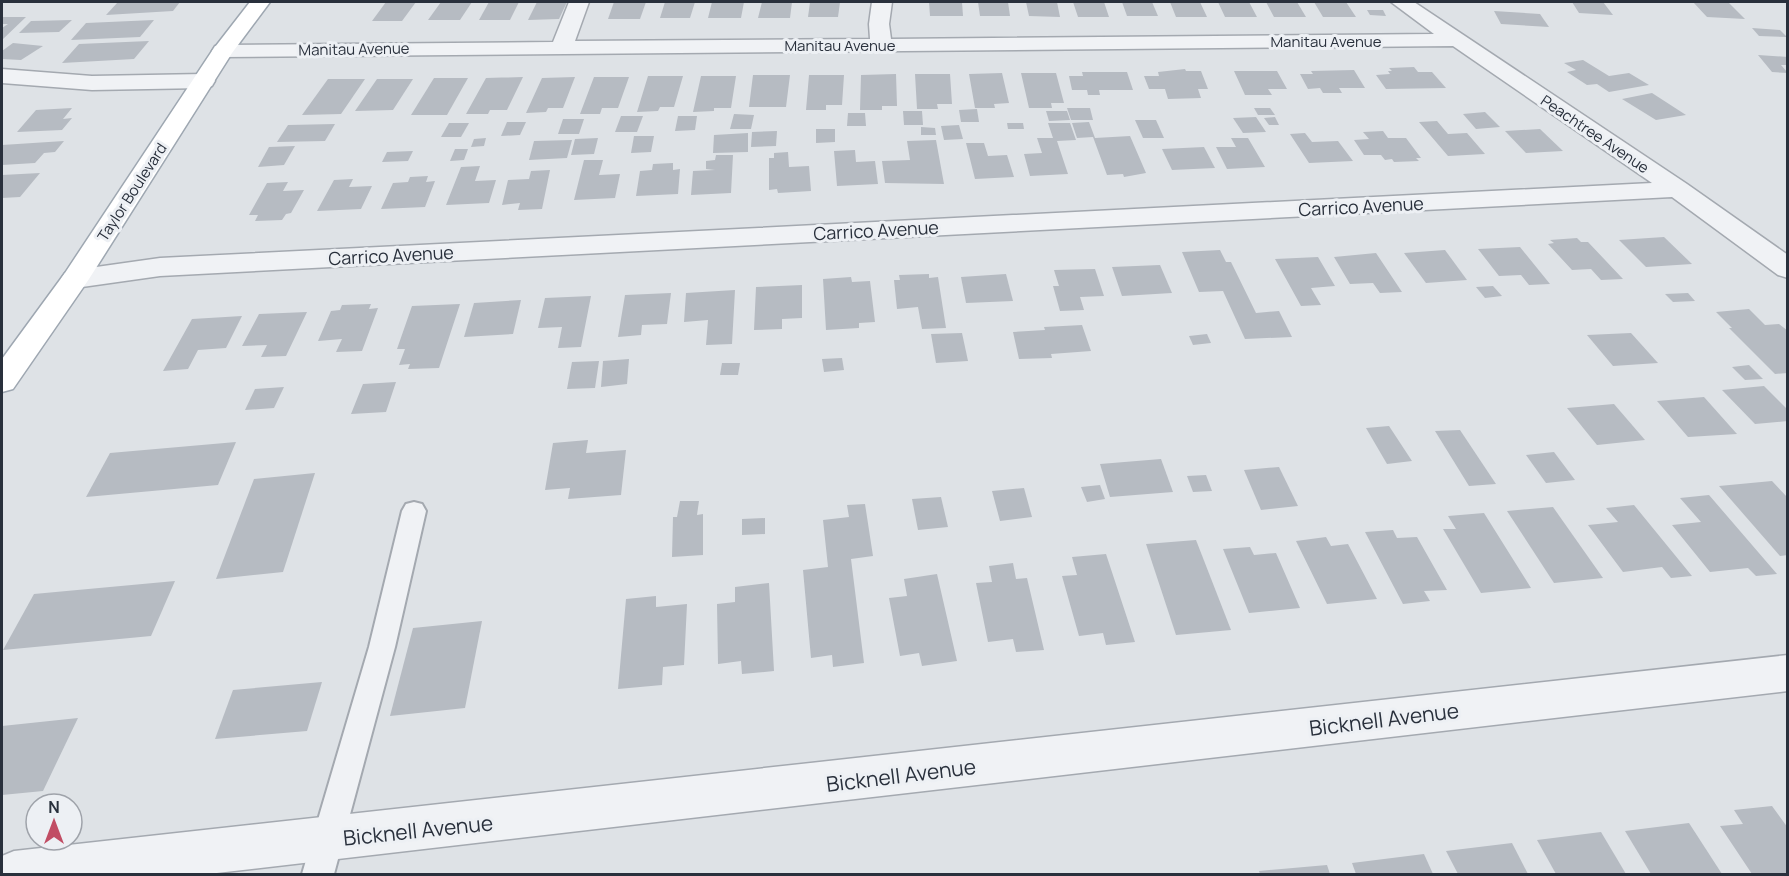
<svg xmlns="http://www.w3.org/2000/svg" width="1789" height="876" font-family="Manrope,sans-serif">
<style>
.building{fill:#b6bbc2}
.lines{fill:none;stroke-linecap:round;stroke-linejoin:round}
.lane-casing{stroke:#a4a9b0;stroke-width:4}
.street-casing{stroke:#a4a9b0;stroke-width:3}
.primary-casing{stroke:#9ea7b1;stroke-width:3}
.lane{fill:#f0f2f5;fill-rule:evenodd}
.street{fill:#f0f2f5;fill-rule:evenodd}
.primary{fill:#fff;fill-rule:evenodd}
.labels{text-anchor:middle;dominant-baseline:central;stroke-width:6;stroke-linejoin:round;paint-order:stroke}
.far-street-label{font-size:15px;fill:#29303c;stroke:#edf0f4}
.street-label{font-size:18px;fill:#29303c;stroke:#edf0f4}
.near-street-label{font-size:21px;fill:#29303c;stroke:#edf0f4}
</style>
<rect width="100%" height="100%" fill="#dee2e6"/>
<g class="building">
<path d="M118 2H180L173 11 106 15Z"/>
<path d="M386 2H416L402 21H372Z"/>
<path d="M441 2H472L460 20H428Z"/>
<path d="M489 2H519L510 20H479Z"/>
<path d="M537 2H567L559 19 528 20Z"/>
<path d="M614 2H646L640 19H608Z"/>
<path d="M665 2H695L690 18H660Z"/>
<path d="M712 2H744L741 18H708Z"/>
<path d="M762 2H792L790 18H758Z"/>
<path d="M810 2H840L838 17H808Z"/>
<path d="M929 2H962L963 16H930Z"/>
<path d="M978 2H1008L1010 16H980Z"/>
<path d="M1026 2H1057L1060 17 1029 16Z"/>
<path d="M1073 2H1104L1109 17H1078Z"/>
<path d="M1122 2H1152L1158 16H1127Z"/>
<path d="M1170 2H1200L1207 17H1176Z"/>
<path d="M1218 2H1249L1257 17H1225Z"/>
<path d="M1266 2H1297L1306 17H1274Z"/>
<path d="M1314 2H1346L1356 17H1323Z"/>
<path d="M1572 2H1603L1613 15 1579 13Z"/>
<path d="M1693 2H1728L1745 19 1707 17Z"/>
<path d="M1367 10H1383L1386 16 1370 15Z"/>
<path d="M1494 11 1540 14 1549 27 1501 24Z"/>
<path d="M2 17H26L2 40V28L8 24H2Z"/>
<path d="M72 20 59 32 19 33 31 21Z"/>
<path d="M154 20 140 37 71 40 86 23Z"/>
<path d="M1752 28 1780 30 1787 37 1759 36Z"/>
<path d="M149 41 134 59 62 63 79 44Z"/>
<path d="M13 43 43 46 21 60 2 59V51Z"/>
<path d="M1758 55 1788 57V65H1781L1788 73 1772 72Z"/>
<path d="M1583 60 1609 76 1629 73 1649 85 1609 92 1597 84 1587 85 1567 72 1576 70 1564 63Z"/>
<path d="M1414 67 1418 72H1432L1446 88 1386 89 1376 75 1390 74 1388 71H1392L1389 68Z"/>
<path d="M1185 69 1186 71H1201L1208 89H1198L1201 98 1168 99 1165 89H1149L1144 76H1159L1158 72Z"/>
<path d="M1354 70 1365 88H1339L1342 93H1323L1320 88 1308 89 1300 74H1313L1311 71Z"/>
<path d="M1234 71H1277L1287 89H1268L1272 95H1245Z"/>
<path d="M1082 72H1127L1133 90H1099L1100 95H1088L1087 90H1072L1069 76H1083Z"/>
<path d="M1002 73 1009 103 994 104 995 108H975L969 74Z"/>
<path d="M1021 73H1056L1064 103H1051L1052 108H1029Z"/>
<path d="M896 74 897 106H882V110H860L861 75Z"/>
<path d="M915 74H950L952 104H937L938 109H917Z"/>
<path d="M753 75H790L786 107H749Z"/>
<path d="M809 75H844L842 105H826V110H806Z"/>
<path d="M648 76H683L674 107H660L658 111 637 112Z"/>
<path d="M701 76H736L731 108H714V111L693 112Z"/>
<path d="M523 77 507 110H490L488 114H466L486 78Z"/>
<path d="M575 77 563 108H548L546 112 526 113 542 78Z"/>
<path d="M594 77H629L618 108H602L600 114H580Z"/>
<path d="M434 78H468L447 115H411Z"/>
<path d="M328 79H365L341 114 302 115Z"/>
<path d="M377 79H413L393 110 355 111Z"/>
<path d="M1652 93 1686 115 1656 120 1622 99Z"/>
<path d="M72 108 63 119 72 118 62 130 17 132 36 110Z"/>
<path d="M1067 108H1090L1093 120H1071Z"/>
<path d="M1254 108H1270L1275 115H1258Z"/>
<path d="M977 109 979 122H961L959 110Z"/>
<path d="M903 111H922L923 125H904Z"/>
<path d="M1046 111H1067L1070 120 1049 121Z"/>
<path d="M1485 112 1500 127 1476 129 1463 114Z"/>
<path d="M848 113H865L866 126H847Z"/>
<path d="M734 114 754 115 751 129H730Z"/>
<path d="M621 116H643L637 132H615Z"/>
<path d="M678 116H697L695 130 675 131Z"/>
<path d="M1256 117 1266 132 1243 133 1233 118Z"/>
<path d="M1275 117 1279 125H1269L1264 118Z"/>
<path d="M563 119H584L579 134H558Z"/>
<path d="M1135 120H1156L1164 138H1143Z"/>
<path d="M1437 121 1448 134 1467 133 1485 154 1448 156 1419 122Z"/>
<path d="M507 122H526L520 135 501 136Z"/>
<path d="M1089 122 1095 138 1130 136 1146 173 1124 177 1123 174 1107 175 1093 137 1077 138 1072 123Z"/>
<path d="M449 123H469L461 137H441Z"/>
<path d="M1007 123H1023L1024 129H1008Z"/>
<path d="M1048 123H1070L1076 140 1057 141 1068 174 1030 176 1024 154 1042 153 1037 138H1053Z"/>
<path d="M335 124 325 141 277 142 288 125Z"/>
<path d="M959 125 963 139 944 140 941 126Z"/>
<path d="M921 127 935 128 936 135H921Z"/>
<path d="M816 129H835V142L816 143Z"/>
<path d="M1540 129 1563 151 1526 153 1505 131Z"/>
<path d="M777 131 776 146 751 147 752 132Z"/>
<path d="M1383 131 1388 138H1406L1421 158H1416L1419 161 1394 162 1392 159 1385 160 1381 155H1364L1354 140 1369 139 1363 132Z"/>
<path d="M748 133V152L713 153 714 135Z"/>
<path d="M1305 133 1312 142 1338 141 1353 161 1309 163 1290 134Z"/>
<path d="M634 136H654L651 152 631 153Z"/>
<path d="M486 138 484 146 471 147 474 139Z"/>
<path d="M598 138 594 154 571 155 575 139Z"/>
<path d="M1231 138H1248L1265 167 1227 169 1216 147H1236Z"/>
<path d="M572 140 567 158 529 160 534 141Z"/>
<path d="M936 140 944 184 885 183 882 161 910 160 907 141Z"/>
<path d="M64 141 55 152 44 153 35 163 2 165V145Z"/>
<path d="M966 143H984L988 156 1007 155 1014 177 975 179Z"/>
<path d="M295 146 284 165 258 167 269 147Z"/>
<path d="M1204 147 1215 168 1172 170 1162 149Z"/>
<path d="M455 149H468L464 160 450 161Z"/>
<path d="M855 150 856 162 875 161 878 184 837 186 834 151Z"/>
<path d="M413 151 408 161 382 162 387 152Z"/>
<path d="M788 152 789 167 809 166 811 191 778 193 777 189 769 190V158H774V153Z"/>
<path d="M716 155H733L731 193 691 195 693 171 715 170 706 169V161L715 160Z"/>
<path d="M584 160H603L599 175 620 174 615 198 574 200Z"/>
<path d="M673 163V170L680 169 678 194 636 196 640 171 652 170 653 164Z"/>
<path d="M480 166 475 181 496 180 489 203 446 205 461 167Z"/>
<path d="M550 170 542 209 518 210 520 203 502 205 508 180 529 179 531 171Z"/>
<path d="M40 173 20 197 2 198V175Z"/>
<path d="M428 176 426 182 435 181 425 207 381 209 393 183 408 182 410 177Z"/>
<path d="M353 179 349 187 372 186 361 209 317 211 334 180Z"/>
<path d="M288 182 283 191 304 190 291 213 286 214 282 220 255 221 258 215H249L267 183Z"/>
<path d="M1664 237 1692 264 1646 267 1619 240Z"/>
<path d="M1577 238 1581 242H1588L1623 279 1601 280 1591 269 1572 270 1548 244 1554 243 1550 240Z"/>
<path d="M1520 247 1550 284 1529 285 1521 275 1499 276 1478 249Z"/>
<path d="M1220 250 1226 262H1231L1256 313 1279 311 1292 337 1245 339 1223 291 1199 292 1182 252Z"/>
<path d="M1445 250 1467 280 1426 283 1404 253Z"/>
<path d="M1376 253 1402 292 1380 293 1373 283 1350 284 1334 257Z"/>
<path d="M1318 257 1335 286 1311 288 1321 305 1301 306 1275 259Z"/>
<path d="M1160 265 1172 293 1122 296 1112 267Z"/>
<path d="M1095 269 1104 296 1080 297 1084 310 1060 311 1053 286H1059L1054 270Z"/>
<path d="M929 274V278L938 277 946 328 922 329 918 307 897 309 894 280H900L899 275Z"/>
<path d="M1006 274 1013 301 966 303 961 277Z"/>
<path d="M851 277 852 282 870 281 875 322 859 323V328L826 330 823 279Z"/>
<path d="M802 285V318L782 319V329L754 330 756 287Z"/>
<path d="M1493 286 1502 296 1485 298 1476 287Z"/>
<path d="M735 290 732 344 706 345 708 320 684 322 686 293Z"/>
<path d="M671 293 667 324 642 325 641 335 618 337 625 295Z"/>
<path d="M1688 293 1695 301 1673 302 1665 294Z"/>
<path d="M591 296 581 347 558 348 562 327 538 328 545 298Z"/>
<path d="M521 300 513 334 464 337 474 303Z"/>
<path d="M371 304 369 309 378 308 362 351 336 352 342 339 318 341 331 311 340 310 342 305Z"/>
<path d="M460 304 439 368 408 369 410 364 399 365 405 349H397L412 306Z"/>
<path d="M1749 309 1765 325 1779 324 1788 331V373L1775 374 1729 328H1732L1716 312Z"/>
<path d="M307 312 286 356 261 357 267 345 242 346 259 314Z"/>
<path d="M242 316 226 348 198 350 188 369 163 371 192 319Z"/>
<path d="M1082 325 1091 351 1051 354 1052 358 1019 359 1013 332 1045 330 1044 327Z"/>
<path d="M962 333 968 361 936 363 931 334Z"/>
<path d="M1631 333 1658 363 1613 366 1587 335Z"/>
<path d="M1207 334 1211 343 1193 345 1189 336Z"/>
<path d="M842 358 844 370 824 372 822 359Z"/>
<path d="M629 359 627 384 601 387 603 361Z"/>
<path d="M599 361 595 388 567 389 572 362Z"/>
<path d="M722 363H740L738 375H720Z"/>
<path d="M1749 365 1763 379 1745 380 1732 367Z"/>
<path d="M396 382 386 412 351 414 363 384Z"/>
<path d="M1764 386 1788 410V421L1755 424 1722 390Z"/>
<path d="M284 387 274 408 245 410 255 389Z"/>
<path d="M1704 397 1737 434 1688 437 1657 401Z"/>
<path d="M1614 404 1645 440 1597 445 1567 408Z"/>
<path d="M1389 426 1412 461 1387 464 1366 428Z"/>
<path d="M1460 430 1496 484 1469 486 1435 431Z"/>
<path d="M588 440 586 453 626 450 621 495 568 499 570 488 545 490 553 443Z"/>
<path d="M236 442 218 485 86 497 110 453Z"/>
<path d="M1554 452 1575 480 1546 483 1526 455Z"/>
<path d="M1161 459 1173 492 1110 497 1100 464Z"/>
<path d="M1279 467 1298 506 1261 510 1244 470Z"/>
<path d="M315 473 283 572 216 579 254 479Z"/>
<path d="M1206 475 1212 491 1193 492 1187 476Z"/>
<path d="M1772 481 1788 498V555L1780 556 1719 486Z"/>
<path d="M1100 485 1105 499 1087 502 1081 487Z"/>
<path d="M1024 488 1032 517 1000 521 992 491Z"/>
<path d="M1709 495 1777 574 1756 576 1748 568 1710 572 1672 525 1701 522 1680 498Z"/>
<path d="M941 497 948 527 918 530 912 499Z"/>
<path d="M680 501H699L697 515 703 514V555L672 557 673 517H677Z"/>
<path d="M865 504 873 556 851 559 864 663 833 667 832 655 811 658 803 570 828 567 823 520 849 517 847 505Z"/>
<path d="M1634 505 1692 576 1671 578 1662 567 1623 572 1588 525 1618 522 1606 508Z"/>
<path d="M1553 507 1603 578 1554 583 1507 511Z"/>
<path d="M1484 513 1531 588 1481 593 1443 529H1456L1448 516Z"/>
<path d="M765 518V534L742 535V519Z"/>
<path d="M1393 530 1397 538 1417 537 1447 590 1424 591 1430 601 1403 604 1365 532Z"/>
<path d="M1326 537 1331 546 1348 544 1377 599 1327 604 1296 541Z"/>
<path d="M1196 540 1231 630 1176 635 1146 544Z"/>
<path d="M1250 547 1254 555 1276 553 1300 608 1249 613 1223 549Z"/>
<path d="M1106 554 1135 642 1106 645 1103 633 1079 636 1062 576 1077 575 1072 557Z"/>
<path d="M1013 563 1016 579 1027 578 1044 650 1016 652 1013 639 988 642 976 583 992 582 989 566Z"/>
<path d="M937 574 957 661 922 666 919 653 900 656 889 598 907 596 904 579Z"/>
<path d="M175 581 151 636 3 650 34 594Z"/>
<path d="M769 583 774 671 742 674 741 661 718 664 717 604 735 602V587Z"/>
<path d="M656 596V607L687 604 684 665 663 667 662 685 618 689 626 599Z"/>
<path d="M482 621 465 708 390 716 413 628Z"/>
<path d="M322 682 307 731 215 739 233 690Z"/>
<path d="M78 718 43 791 2 795V726Z"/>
<path d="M1772 806 1788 828V874H1752L1720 826 1743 824 1734 810Z"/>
<path d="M1689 823 1722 874H1651L1625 831Z"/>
<path d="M1601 832 1626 874H1556L1537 840Z"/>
<path d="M1512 843 1528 874H1458L1446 851Z"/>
<path d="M1424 854 1433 874H1356L1352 863Z"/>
<path d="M1327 865 1330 874H1260L1259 871Z"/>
</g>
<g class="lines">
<defs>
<path id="lane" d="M414 502 422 504 426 511 395 647 334 874H302L369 647 402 511 406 504Z"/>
<g id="street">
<path d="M569 2H589L575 41 870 39 869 24 872 2H892L889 24 891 39 1434 34 1391 2H1414L1687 184 1788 255V278L1778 275 1672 197 160 276 75 288 65 285 61 279 65 273 75 270 160 258 1652 183 1453 46 223 57 215 56 212 51 215 46 223 45 553 42Z"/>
<path d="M2 69 92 76 204 74 212 76 215 81 212 86 204 88 92 90 2 83Z"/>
<path d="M1788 655V691L208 874H2V856L14 851Z"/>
</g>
<path id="primary" d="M250 2H270L232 53 89 279 13 389 2 392V359L65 273 212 51Z"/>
</defs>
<use href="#lane" class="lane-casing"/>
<use href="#street" class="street-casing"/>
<use href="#primary" class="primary-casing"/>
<use href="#lane" class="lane"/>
<use href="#street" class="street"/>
<use href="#primary" class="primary"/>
</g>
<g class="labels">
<g class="far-street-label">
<text x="1326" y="41">Manitau Avenue</text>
<text x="840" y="45">Manitau Avenue</text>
<text transform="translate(354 49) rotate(-1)">Manitau Avenue</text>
<text transform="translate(1595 134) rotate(34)">Peachtree Avenue</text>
<text transform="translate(132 192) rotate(-57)">Taylor Boulevard</text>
</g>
<g class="street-label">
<text transform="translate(1361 206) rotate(-3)">Carrico Avenue</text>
<text transform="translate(876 230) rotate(-3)">Carrico Avenue</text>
<text transform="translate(391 255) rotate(-3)">Carrico Avenue</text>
</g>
<g class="near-street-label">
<text transform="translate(1384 719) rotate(-7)">Bicknell Avenue</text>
<text transform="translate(901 775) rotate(-7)">Bicknell Avenue</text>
<text transform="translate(418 830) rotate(-6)">Bicknell Avenue</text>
</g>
</g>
<rect width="1789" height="876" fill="none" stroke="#29303c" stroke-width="6"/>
<g transform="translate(54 822)"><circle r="28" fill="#edf0f4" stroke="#9fa3aa" stroke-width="1.5"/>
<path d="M0-4.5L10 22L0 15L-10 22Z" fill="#c14d64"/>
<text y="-9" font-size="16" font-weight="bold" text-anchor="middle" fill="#29303c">N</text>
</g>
</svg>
